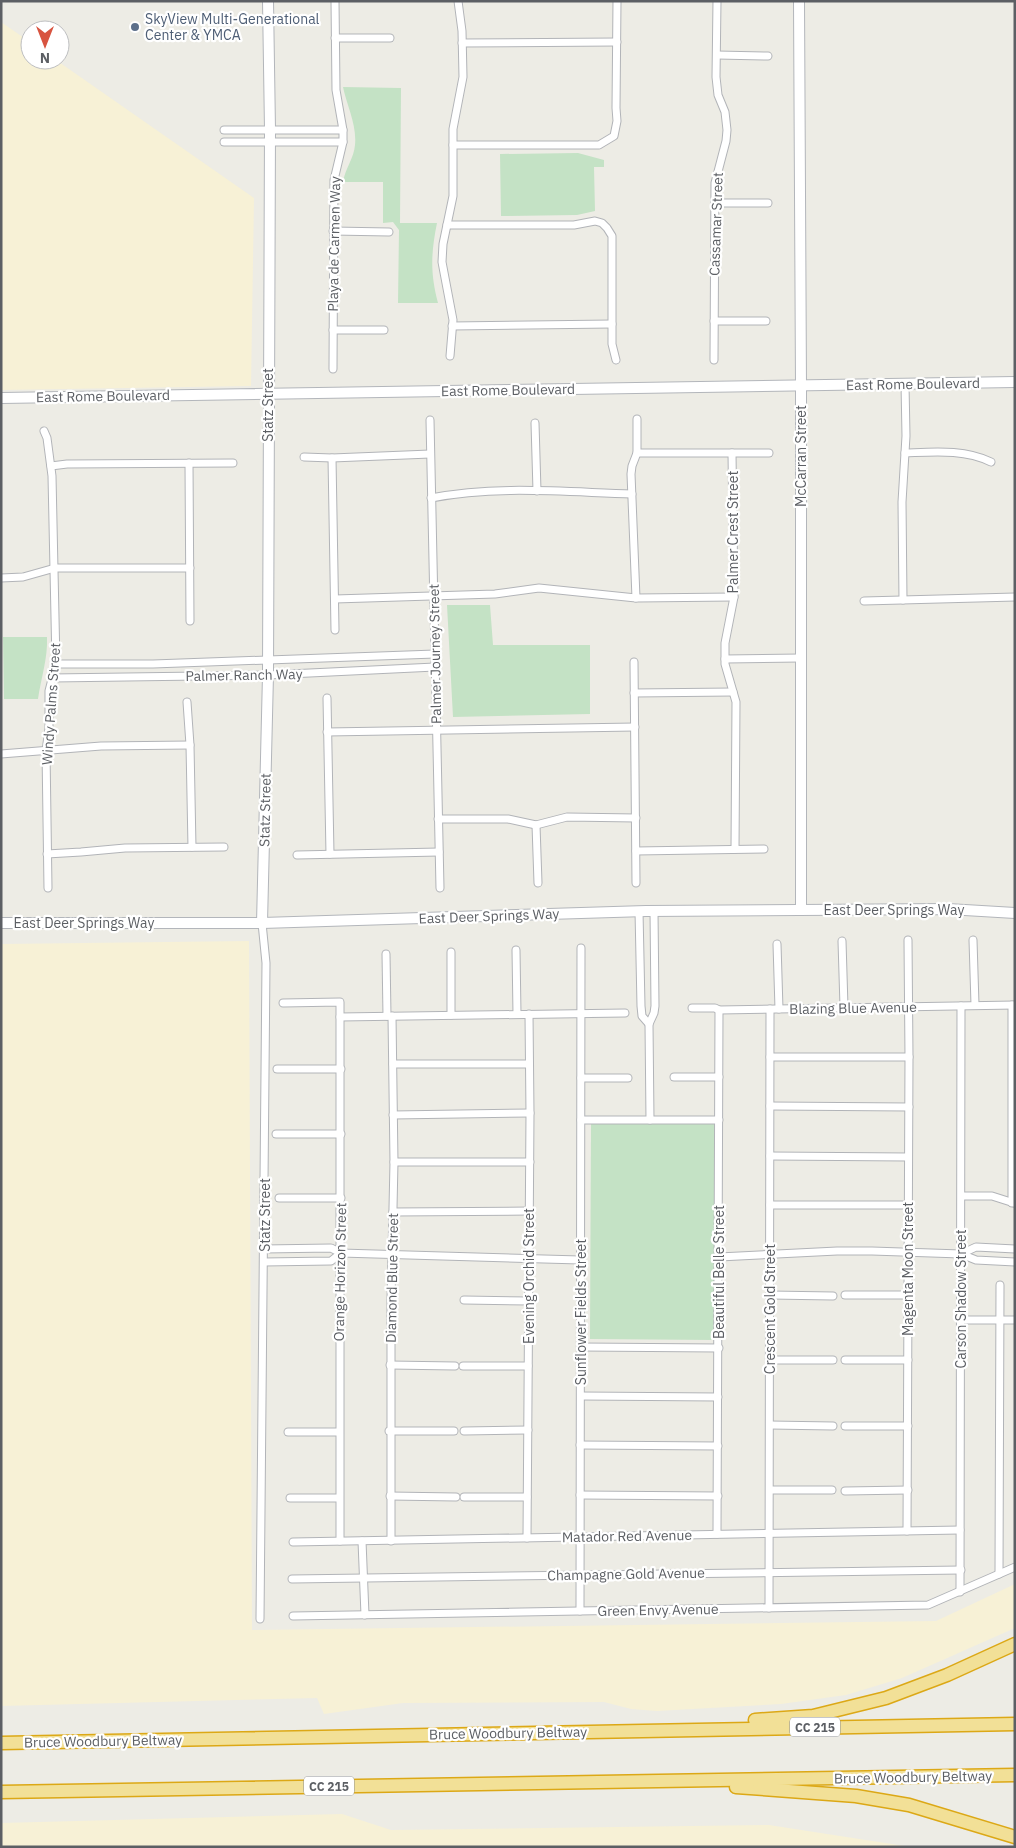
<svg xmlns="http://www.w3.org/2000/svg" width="1016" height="1848" font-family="'IBM Plex Sans',sans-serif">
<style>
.green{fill:#c4e2c5}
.sand{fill:#f7f1d6}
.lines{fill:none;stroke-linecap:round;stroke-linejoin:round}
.street-casing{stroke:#b2b4b8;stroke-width:9}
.secondary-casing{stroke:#b3b6bb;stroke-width:12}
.highway-casing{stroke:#dca816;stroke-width:15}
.street{stroke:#fff;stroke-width:7}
.secondary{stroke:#fff;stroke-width:10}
.highway{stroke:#f2e097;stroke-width:12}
.service-dot{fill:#5c6f8a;stroke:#fff;stroke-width:2}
.labels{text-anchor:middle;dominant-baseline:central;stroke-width:4.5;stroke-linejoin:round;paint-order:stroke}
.shield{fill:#fff;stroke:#8d8f92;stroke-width:1}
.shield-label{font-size:12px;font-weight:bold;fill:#5c5f64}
.service-label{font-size:14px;fill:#4e5e75;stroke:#fff;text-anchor:start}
.street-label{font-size:14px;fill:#5c5f64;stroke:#fff}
</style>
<rect width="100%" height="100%" fill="#edece5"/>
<g class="green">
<path d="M343 87 401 88 400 223H437C431 253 430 273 438 303H398L399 230 393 222 383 223V182H343C345 169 354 158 355 145 357 125 347 106 343 87Z"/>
<path d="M578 153 604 160V167H594L595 211 577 215 501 216 500 154Z"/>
<path d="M447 605H490L493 645H590V714L453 717Z"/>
<path d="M3 637H47C48 658 41 678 38 699H4Z"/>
<path d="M591 1123H716L715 1340 590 1339Z"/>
</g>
<g class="sand">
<path d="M1 22 30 42V60H56L254 198 251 386 1 390Z"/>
<path d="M249 941 252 1630 936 1621 1015 1584V1628L902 1678 846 1695 781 1704 657 1711 631 1709 604 1702 403 1703 324 1714 317 1698 1 1706V944Z"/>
<path d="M342 1814 391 1830 769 1825 911 1847H1V1823Z"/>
</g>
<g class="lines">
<defs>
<g id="street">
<path d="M335 38H390"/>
<path d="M462 43 617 42"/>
<path d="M717 55 768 56"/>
<path d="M224 130H343"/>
<path d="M224 142H343"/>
<path d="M453 145H599L614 136 617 121 616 108 617 1"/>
<path d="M715 203H768"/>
<path d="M447 225H574L595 221 602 223 607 228 612 236V344L616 360"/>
<path d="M333 231 389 232"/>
<path d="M714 321H766"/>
<path d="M452 326 612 324"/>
<path d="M333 330H384"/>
<path d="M450 356 453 320 442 262 443 244 453 196V129L463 77 462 31 458 1"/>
<path d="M714 360 715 183 726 141 727 130 725 112 718 95 716 77 717 1"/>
<path d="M333 369 334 180 343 142V130L336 90 335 1"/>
<path d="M430 420 440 888"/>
<path d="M535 423 537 491"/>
<path d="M44 431 47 438 52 476 56 664 49 691V728L46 751 48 888"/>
<path d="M637 453H769"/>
<path d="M732 453 734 597 725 643V664L736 702 735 849"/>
<path d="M905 453C934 452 964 449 991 462"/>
<path d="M304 457 332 458 430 454"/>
<path d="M332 458 335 630"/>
<path d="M189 463 190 621"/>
<path d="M51 466 67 464 233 463"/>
<path d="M431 498C497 485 565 492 632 494"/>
<path d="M1 578 23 577 55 568H190"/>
<path d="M636 598 631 474 632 466 637 453V419"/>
<path d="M335 599 495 594 539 588 636 598 734 597"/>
<path d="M903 600 902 502 906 436 905 384"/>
<path d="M864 601 1015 597"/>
<path d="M725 659 800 658"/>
<path d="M634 662 636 883"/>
<path d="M56 664H153L435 654"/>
<path d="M52 678 268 675 435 667"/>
<path d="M634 693 733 692"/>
<path d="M327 698 330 854"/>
<path d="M187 702 190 745 192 847"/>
<path d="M327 732 635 727"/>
<path d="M1 754 101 746 190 745"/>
<path d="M438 819H508L536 825 567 817 636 818"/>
<path d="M536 825 538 883"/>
<path d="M636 851 764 849"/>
<path d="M47 854 81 852 125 848 224 847"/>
<path d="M297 855 439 852"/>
<path d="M639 911 641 1006 642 1016 649 1024"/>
<path d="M973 940 975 1005"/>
<path d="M842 941 844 1007"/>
<path d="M777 944 779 1009"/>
<path d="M516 950 517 1014"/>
<path d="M451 952V1015"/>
<path d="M386 954 387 1016"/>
<path d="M283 1003 340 1002V1541"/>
<path d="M692 1008H715L719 1010 1015 1005"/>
<path d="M340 1017 625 1013"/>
<path d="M770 1057H909"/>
<path d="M393 1064H529"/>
<path d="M277 1069H341"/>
<path d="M674 1077H719"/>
<path d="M581 1078H628"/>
<path d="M770 1106 909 1107"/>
<path d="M393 1115 530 1113"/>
<path d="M581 1120H719"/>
<path d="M650 1120 649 1024 654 1013 655 1006 654 911"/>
<path d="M276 1134H341"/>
<path d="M770 1156 908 1157"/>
<path d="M394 1162H530"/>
<path d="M962 1196H992L1014 1203"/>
<path d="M279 1198H341"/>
<path d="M1012 1203V1005"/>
<path d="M770 1205H908"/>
<path d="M393 1212 529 1211"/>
<path d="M264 1249 331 1248 341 1253 580 1260"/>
<path d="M961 1254 976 1247 1015 1249"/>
<path d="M719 1257 837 1251H872L961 1254 976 1260 1015 1262"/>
<path d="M264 1262 331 1261 341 1253"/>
<path d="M770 1295 833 1296"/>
<path d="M845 1295H907"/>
<path d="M464 1300 529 1301"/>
<path d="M960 1320H1015"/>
<path d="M581 1347 719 1348"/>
<path d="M770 1360H833"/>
<path d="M845 1360H908"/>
<path d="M390 1365 455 1366"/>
<path d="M463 1366H528"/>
<path d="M581 1396 718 1397"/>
<path d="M770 1425 833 1426"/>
<path d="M845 1426H908"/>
<path d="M389 1431H454"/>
<path d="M464 1431 528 1430"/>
<path d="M288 1432H339"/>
<path d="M580 1445 718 1446"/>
<path d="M770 1490H832"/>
<path d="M845 1491 908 1490"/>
<path d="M580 1495 718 1496"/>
<path d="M390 1496 456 1497"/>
<path d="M464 1497H527"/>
<path d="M290 1498H339"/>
<path d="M907 1531 909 1057 908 940"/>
<path d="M717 1534 719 1010"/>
<path d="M527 1538 530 1113 529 1014"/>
<path d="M362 1541 365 1615"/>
<path d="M391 1541V1300L394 1162 392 1016"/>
<path d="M293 1542 960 1530"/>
<path d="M999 1574 1000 1285"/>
<path d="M292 1579 961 1570"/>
<path d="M960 1592 961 1006"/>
<path d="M769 1608 770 1009"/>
<path d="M580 1611 581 948"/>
<path d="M293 1616 928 1605 1015 1567"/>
<path d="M260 1619 266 963 262 923"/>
</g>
<g id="secondary">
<path d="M799 1 801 386V910"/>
<path d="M1 398 1015 382"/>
<path d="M1 923H262L646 911 948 909 1015 913"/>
<path d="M262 923 268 675 270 130 268 1"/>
</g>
<g id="highway">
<path d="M755 1720 813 1716 886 1698 947 1675 1015 1644"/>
<path d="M1 1743 1015 1724"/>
<path d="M736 1787 856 1796 909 1805 1015 1837"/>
<path d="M1 1792 1015 1775"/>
</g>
</defs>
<use href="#street" class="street-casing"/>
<use href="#secondary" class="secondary-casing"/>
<use href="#highway" class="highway-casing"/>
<use href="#street" class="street"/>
<use href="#secondary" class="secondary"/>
<use href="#highway" class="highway"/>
</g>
<circle class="service-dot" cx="135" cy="27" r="5"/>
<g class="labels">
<g class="shield">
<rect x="790" y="1717.5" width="50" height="19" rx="4"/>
<rect x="304" y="1776.5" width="50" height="19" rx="4"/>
</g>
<g class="shield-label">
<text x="815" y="1727">CC 215</text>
<text x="329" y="1786">CC 215</text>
</g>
<g class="service-label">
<text x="145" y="19">SkyView Multi-Generational<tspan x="145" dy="16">Center &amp; YMCA</tspan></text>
</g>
<g class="street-label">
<text transform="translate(716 224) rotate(-88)">Cassamar Street</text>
<text transform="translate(334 244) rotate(-89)">Playa de Carmen Way</text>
<text transform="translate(913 384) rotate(-1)">East Rome Boulevard</text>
<text transform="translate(508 390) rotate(-1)">East Rome Boulevard</text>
<text transform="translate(103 396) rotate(-1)">East Rome Boulevard</text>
<text transform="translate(268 405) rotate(-90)">Statz Street</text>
<text transform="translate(801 456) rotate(-90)">McCarran Street</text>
<text transform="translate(733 532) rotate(-90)">Palmer Crest Street</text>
<text transform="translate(435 654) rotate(-91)">Palmer Journey Street</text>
<text transform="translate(244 675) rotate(-1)">Palmer Ranch Way</text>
<text transform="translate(51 704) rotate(-86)">Windy Palms Street</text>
<text transform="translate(265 810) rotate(-89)">Statz Street</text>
<text x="894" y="910">East Deer Springs Way</text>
<text transform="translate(489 916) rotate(-2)">East Deer Springs Way</text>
<text x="84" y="923">East Deer Springs Way</text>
<text transform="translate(853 1008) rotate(-1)">Blazing Blue Avenue</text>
<text transform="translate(265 1215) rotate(-90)">Statz Street</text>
<text transform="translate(908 1269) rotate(-90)">Magenta Moon Street</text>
<text transform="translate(340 1272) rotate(-89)">Orange Horizon Street</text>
<text transform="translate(719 1272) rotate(-90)">Beautiful Belle Street</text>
<text transform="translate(529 1276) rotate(-90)">Evening Orchid Street</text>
<text transform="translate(392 1278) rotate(-89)">Diamond Blue Street</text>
<text transform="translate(961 1299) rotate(-90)">Carson Shadow Street</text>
<text transform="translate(770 1309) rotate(-90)">Crescent Gold Street</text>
<text transform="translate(581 1312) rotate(-90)">Sunflower Fields Street</text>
<text transform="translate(627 1536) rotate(-1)">Matador Red Avenue</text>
<text transform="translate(626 1574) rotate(-1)">Champagne Gold Avenue</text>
<text transform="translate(658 1610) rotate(-1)">Green Envy Avenue</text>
<text transform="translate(508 1733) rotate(-1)">Bruce Woodbury Beltway</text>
<text transform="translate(103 1741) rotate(-1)">Bruce Woodbury Beltway</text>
<text transform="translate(913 1777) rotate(-1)">Bruce Woodbury Beltway</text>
</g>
</g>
<rect width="1016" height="1848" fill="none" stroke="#5c5f64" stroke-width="5"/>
<g transform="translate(45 45) rotate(180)"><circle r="24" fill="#ffffff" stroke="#bebfc1"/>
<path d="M0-4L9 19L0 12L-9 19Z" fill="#d85440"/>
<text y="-8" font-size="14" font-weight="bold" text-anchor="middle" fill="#5c5f64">N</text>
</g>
</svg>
